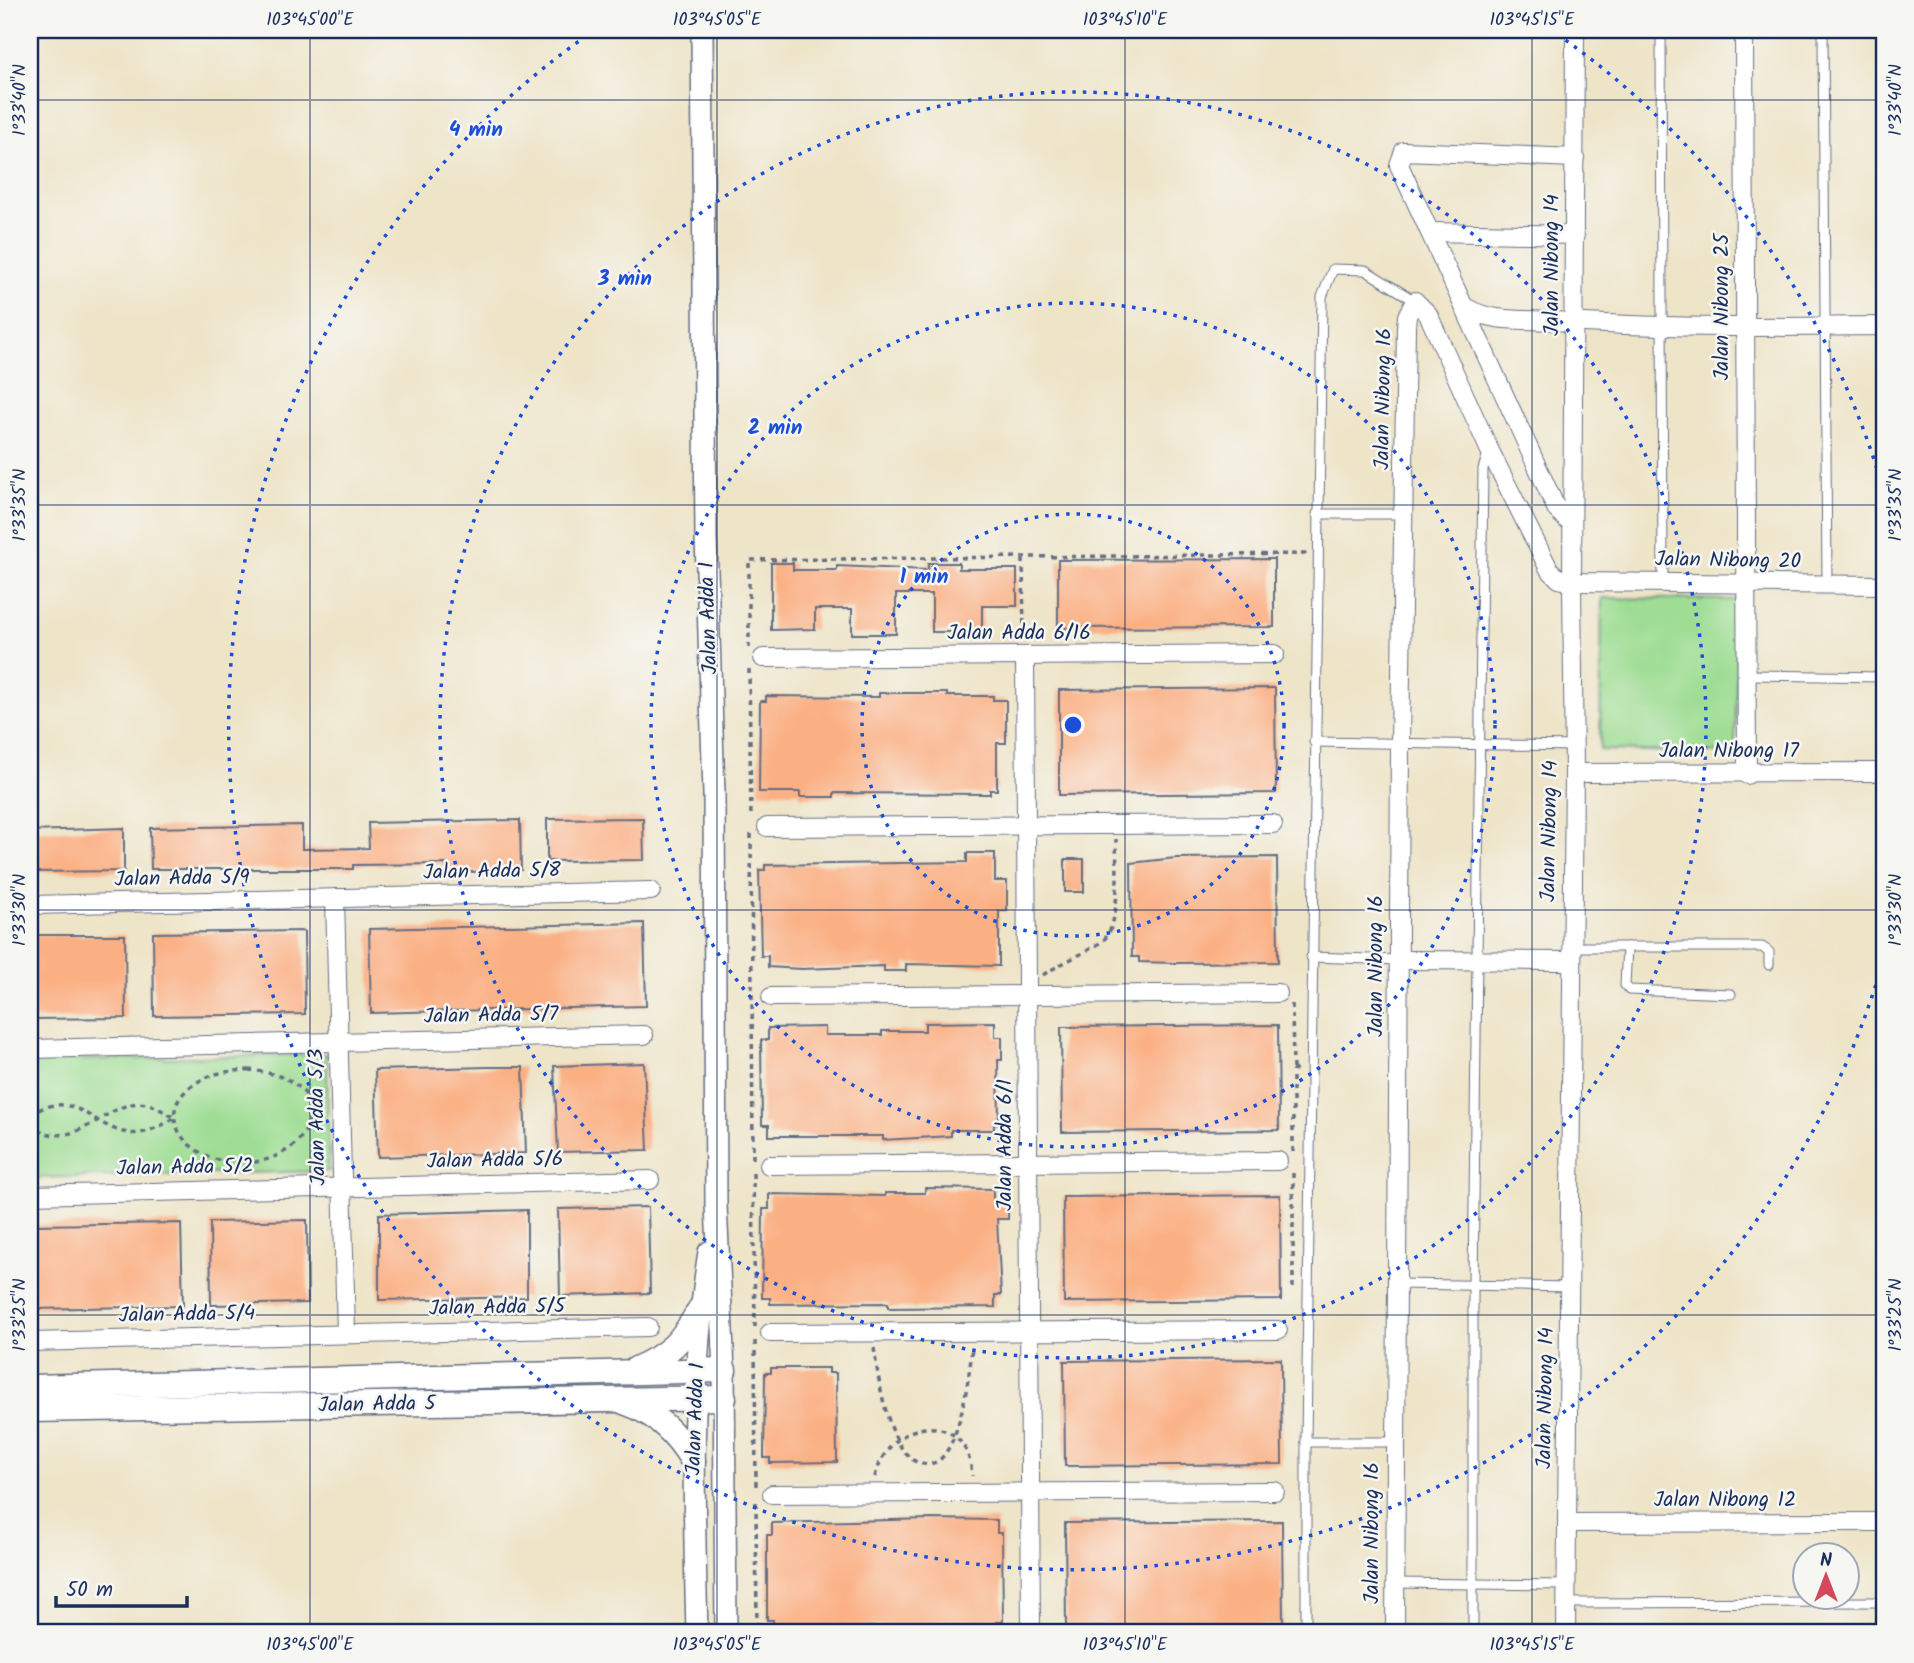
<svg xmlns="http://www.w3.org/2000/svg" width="1914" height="1663" font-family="Kalam,sans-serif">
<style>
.green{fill:#9edd93;stroke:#5c8678;stroke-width:2}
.building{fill:#fbb084}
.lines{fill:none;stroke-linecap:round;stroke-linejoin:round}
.service-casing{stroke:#656e83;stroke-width:11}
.minor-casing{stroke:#656e83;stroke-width:20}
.tertiary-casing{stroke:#656e83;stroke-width:24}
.secondary-casing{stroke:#656e83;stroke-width:27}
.path{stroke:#656e83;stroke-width:3.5;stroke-dasharray:5 5;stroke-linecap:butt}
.service{stroke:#fff;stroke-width:9}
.minor{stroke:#fff;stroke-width:18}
.tertiary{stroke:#fff;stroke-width:21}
.secondary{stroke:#fff;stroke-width:24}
.ticks{fill:none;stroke:#1b2f5e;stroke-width:2;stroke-opacity:0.45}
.ring{fill:none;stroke:#1d4ed8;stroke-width:3.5;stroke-dasharray:3.5 7}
.labels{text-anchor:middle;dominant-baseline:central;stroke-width:5;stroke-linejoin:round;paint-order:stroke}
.street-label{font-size:21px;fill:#1b2f5e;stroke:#f6f6f2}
.centre{fill:#1d4ed8;stroke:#f6f6f2;stroke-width:3.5}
.ring-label{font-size:21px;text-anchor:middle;font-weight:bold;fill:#1d4ed8;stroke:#f6f6f2;stroke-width:5;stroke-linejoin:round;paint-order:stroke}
.neatline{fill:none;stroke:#1b2f5e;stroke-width:2.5}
.ticks-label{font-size:18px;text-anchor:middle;fill:#1b2f5e}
</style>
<rect width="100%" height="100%" fill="#f6f6f2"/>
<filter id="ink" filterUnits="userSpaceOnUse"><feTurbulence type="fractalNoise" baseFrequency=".0143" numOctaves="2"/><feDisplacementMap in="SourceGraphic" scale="14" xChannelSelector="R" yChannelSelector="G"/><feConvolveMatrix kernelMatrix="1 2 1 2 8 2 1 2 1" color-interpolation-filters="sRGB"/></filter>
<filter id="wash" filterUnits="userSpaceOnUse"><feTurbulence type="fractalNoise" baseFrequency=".00686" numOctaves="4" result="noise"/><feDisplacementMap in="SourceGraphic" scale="28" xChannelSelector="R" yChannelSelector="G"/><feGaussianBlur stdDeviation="1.57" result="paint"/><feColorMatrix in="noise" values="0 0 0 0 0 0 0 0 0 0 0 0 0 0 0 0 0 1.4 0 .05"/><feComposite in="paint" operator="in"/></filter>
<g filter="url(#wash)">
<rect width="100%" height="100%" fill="#eee4c8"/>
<g class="green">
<path d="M1602 598 1738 600 1735 753 1600 750Z"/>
<path d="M327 1054 329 1171 30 1178V1061Z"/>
</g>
<g id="blocks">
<g class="building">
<path d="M1274 559V627L1058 628V560Z"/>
<path d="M771 563H793V570H837V566L928 570V563H959V569H1017V606H982V632H932V594H896V634H852V609H815V629L771 630Z"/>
<path d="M1275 688 1276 793 1059 795V690Z"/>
<path d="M879 693H947V696H993V700H1006V743H997V790H990V794L834 793V797H800V792H759L760 701H766V696L879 697Z"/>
<path d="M643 818 644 860 547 861V819Z"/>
<path d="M520 820 521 870 447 873 446 864 353 865V869H151L150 828 302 825V849L369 848 368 823Z"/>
<path d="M124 828V871L30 872V831Z"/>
<path d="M967 853H995V881H1007V911H999V966L906 964V971H884V966L802 969 768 967V956H761L759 870H765V865L967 862Z"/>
<path d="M1277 857 1278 962 1176 963 1139 962V957H1132L1131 863 1176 858Z"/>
<rect x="1065" y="859" width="19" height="33"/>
<path d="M644 923 646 1006 371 1013 369 929Z"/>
<path d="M304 931 305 1014 154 1016 153 933Z"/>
<path d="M30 935H125L126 1018 30 1019Z"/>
<path d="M995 1022V1037H1002V1060H998L999 1124H994V1130H951V1136L883 1140V1136H769V1125H762L761 1040H768V1028L825 1027V1035H882V1031H925V1023Z"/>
<path d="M1278 1025 1279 1130 1062 1132 1061 1027Z"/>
<path d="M644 1063 648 1150 558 1152 554 1066Z"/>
<path d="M487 1067H523L526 1153 378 1157 375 1070Z"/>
<path d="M925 1188 993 1189V1202H997V1205H1008V1219H997L1001 1295H995V1307L888 1308V1303L770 1304V1298H762L763 1209H769V1194L885 1196V1193H925Z"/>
<path d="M1280 1195 1281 1300 1064 1302 1063 1197Z"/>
<path d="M648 1207 650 1293 560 1296 558 1209Z"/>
<path d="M527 1210V1297L379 1300V1214Z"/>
<path d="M307 1220 308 1303 211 1305 210 1222Z"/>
<path d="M181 1223 183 1306 32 1309 31 1225Z"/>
<path d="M1281 1359 1282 1464 1065 1466 1064 1361Z"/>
<path d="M771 1368H829V1373H836L837 1462 770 1463V1458H764L765 1373H771Z"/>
<path d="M931 1519 997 1520V1533H1002L1003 1622H996V1630L870 1627 830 1631H773V1620H767V1535H772V1523Z"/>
<path d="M1282 1521 1283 1626 1066 1628 1065 1523Z"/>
</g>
</g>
</g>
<g filter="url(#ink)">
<use href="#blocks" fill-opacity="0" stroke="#656e83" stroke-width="2"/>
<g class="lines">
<defs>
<g id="service">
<path d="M1661 30 1663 583"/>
<path d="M1823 30 1827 585"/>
<path d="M1317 514H1405"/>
<path d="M1747 675 1884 677"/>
<path d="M1314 742 1573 746"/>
<path d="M1571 947H1762L1769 952V965"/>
<path d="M1627 947 1625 985 1629 990 1731 994"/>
<path d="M1311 957 1399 960"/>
<path d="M1398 1284 1571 1287"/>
<path d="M1306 1442V1633"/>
<path d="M1396 1442H1306L1322 297 1333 269 1365 270 1415 301"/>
<path d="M1395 1583 1566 1585"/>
<path d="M1566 1603 1884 1602"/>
<path d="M1473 1633V1285L1483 469 1489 450"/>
</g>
<g id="minor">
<path d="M1744 30 1747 775"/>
<path d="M1431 232 1575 235"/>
<path d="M1467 308C1492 323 1526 319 1555 321 1664 329 1775 327 1884 326"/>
<path d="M1572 525 1557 510 1399 165 1404 151 1575 158"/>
<path d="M1025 656 1031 1633"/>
<path d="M763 658 1275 654"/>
<path d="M1574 773 1884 772"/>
<path d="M767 827 1273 824"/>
<path d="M335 898 346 1334"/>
<path d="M30 905 651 891"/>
<path d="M1399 960 1571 961"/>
<path d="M771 997 1278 993"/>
<path d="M30 1049 644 1035"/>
<path d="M769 1165 1278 1161"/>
<path d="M30 1195 650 1180"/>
<path d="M770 1333 1278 1330"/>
<path d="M30 1342 648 1327"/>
<path d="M772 1494 1275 1491"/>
<path d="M1567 1523 1884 1522"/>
<path d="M1395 1633 1400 745 1406 327 1407 316 1415 301 1428 314 1489 449 1549 569 1559 579 1572 582 1884 585"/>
<path d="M1566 1633 1574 773 1572 582 1575 30"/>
</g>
<g id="tertiary">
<path d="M702 30 706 538 714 794 716 1205 724 1370 726 1633"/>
<path d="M697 1633C694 1506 689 1378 709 1252"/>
</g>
<g id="secondary">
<path d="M636 1369C670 1354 682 1341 700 1309"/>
<path d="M30 1387 724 1370"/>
<path d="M624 1402C656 1413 676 1433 693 1461"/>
<path d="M30 1410 724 1398"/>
</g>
</defs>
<use href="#service" class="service-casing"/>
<use href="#minor" class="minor-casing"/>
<use href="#tertiary" class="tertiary-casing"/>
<use href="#secondary" class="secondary-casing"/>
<g class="path">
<path d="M1023 559 1024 641"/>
<path d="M749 648V560L1305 554V557"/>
<path d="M749 669 751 819"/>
<path d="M751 834 753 1159"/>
<path d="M1043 975C1061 963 1081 955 1100 943 1123 928 1116 865 1116 839"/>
<path d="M1292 1004 1293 1071"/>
<path d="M248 1070C358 1079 307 1178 223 1161 178 1152 152 1106 201 1080 215 1072 231 1071 248 1070Z"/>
<path d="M30 1115C73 1086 91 1127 128 1133 144 1136 162 1125 175 1118 168 1114 159 1108 151 1105 110 1092 80 1158 30 1126"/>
<path d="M1293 1152V1071L1299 1068"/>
<path d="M753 1173 755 1327"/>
<path d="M1293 1288V1170"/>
<path d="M755 1341 756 1488"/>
<path d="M874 1348C878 1377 889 1462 925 1464 932 1465 940 1461 944 1455 961 1434 970 1374 972 1347"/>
<path d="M875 1477C889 1417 968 1406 972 1476"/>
<path d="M756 1502 757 1633"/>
</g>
<use href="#service" class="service"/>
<use href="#minor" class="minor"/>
<use href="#tertiary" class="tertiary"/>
<use href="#secondary" class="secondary"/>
</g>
</g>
<path class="ticks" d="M310 30V1633M717 30V1633M1125 30V1633M1532 30V1633M30 100H1884M30 505H1884M30 910H1884M30 1315H1884"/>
<g class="ring">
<circle cx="1073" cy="725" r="211"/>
<circle cx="1073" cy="725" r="422"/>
<circle cx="1073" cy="725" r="633"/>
<path d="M1882 965A844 844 0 1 1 589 34M1557 34A844 844 0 0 1 1882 485"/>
</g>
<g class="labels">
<g class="street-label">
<text transform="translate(1552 265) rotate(-90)">Jalan Nibong 14</text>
<text transform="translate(1722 307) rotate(-90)">Jalan Nibong 25</text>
<text transform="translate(1384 399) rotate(-89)">Jalan Nibong 16</text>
<text transform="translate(1728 561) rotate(1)">Jalan Nibong 20</text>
<text transform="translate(709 618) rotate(-92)">Jalan Adda 1</text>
<text x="1019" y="633">Jalan Adda 6/16</text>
<text x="1729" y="751">Jalan Nibong 17</text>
<text transform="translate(1550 831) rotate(-89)">Jalan Nibong 14</text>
<text transform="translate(492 872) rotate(-1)">Jalan Adda 5/8</text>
<text transform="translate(182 879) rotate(-1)">Jalan Adda 5/9</text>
<text transform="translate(1376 966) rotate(-90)">Jalan Nibong 16</text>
<text transform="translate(491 1016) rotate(-1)">Jalan Adda 5/7</text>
<text transform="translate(318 1117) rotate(-91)">Jalan Adda 5/3</text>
<text transform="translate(1005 1145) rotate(-90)">Jalan Adda 6/1</text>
<text transform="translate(495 1161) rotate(-1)">Jalan Adda 5/6</text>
<text transform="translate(185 1168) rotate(-1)">Jalan Adda 5/2</text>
<text transform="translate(497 1308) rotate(-1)">Jalan Adda 5/5</text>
<text transform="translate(187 1315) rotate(-1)">Jalan Adda 5/4</text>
<text transform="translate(1546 1398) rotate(-89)">Jalan Nibong 14</text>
<text transform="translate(377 1405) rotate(-1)">Jalan Adda 5</text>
<text transform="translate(696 1419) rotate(-88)">Jalan Adda 1</text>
<text x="1725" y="1500">Jalan Nibong 12</text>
<text transform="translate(1372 1533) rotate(-90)">Jalan Nibong 16</text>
</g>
</g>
<circle cx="1073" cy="725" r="10" class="centre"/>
<g class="ring-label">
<text x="476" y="136">4 min</text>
<text x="625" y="285">3 min</text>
<text x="775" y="434">2 min</text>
<text x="924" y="583">1 min</text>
</g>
<rect width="1914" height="1663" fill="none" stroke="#f6f6f2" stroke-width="77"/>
<g transform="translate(1826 1576)"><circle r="33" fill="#f6f6f2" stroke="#9ea6b7" stroke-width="2"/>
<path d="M0-5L12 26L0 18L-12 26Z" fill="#d1495b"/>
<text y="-10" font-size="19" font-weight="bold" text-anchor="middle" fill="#1b2f5e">N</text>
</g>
<path d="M56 1596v10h131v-10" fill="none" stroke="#1b2f5e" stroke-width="3.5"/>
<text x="66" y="1596" font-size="21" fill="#1b2f5e" stroke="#f6f6f2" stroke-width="5" paint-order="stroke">50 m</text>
<rect x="38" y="38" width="1838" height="1586" class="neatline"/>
<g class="ticks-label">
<text x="310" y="25">103°45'00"E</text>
<text x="717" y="25">103°45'05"E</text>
<text x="1125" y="25">103°45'10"E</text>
<text x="1532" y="25">103°45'15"E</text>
<text transform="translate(19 100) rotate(-90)" y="6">1°33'40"N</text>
<text transform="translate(1895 100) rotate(-90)" y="6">1°33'40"N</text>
<text transform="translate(19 505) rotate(-90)" y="6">1°33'35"N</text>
<text transform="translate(1895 505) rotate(-90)" y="6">1°33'35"N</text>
<text transform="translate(19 910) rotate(-90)" y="6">1°33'30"N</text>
<text transform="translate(1895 910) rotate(-90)" y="6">1°33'30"N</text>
<text transform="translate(19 1315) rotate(-90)" y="6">1°33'25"N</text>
<text transform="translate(1895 1315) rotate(-90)" y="6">1°33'25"N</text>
<text x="310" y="1650">103°45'00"E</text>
<text x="717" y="1650">103°45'05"E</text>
<text x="1125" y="1650">103°45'10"E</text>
<text x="1532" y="1650">103°45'15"E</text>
</g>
</svg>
